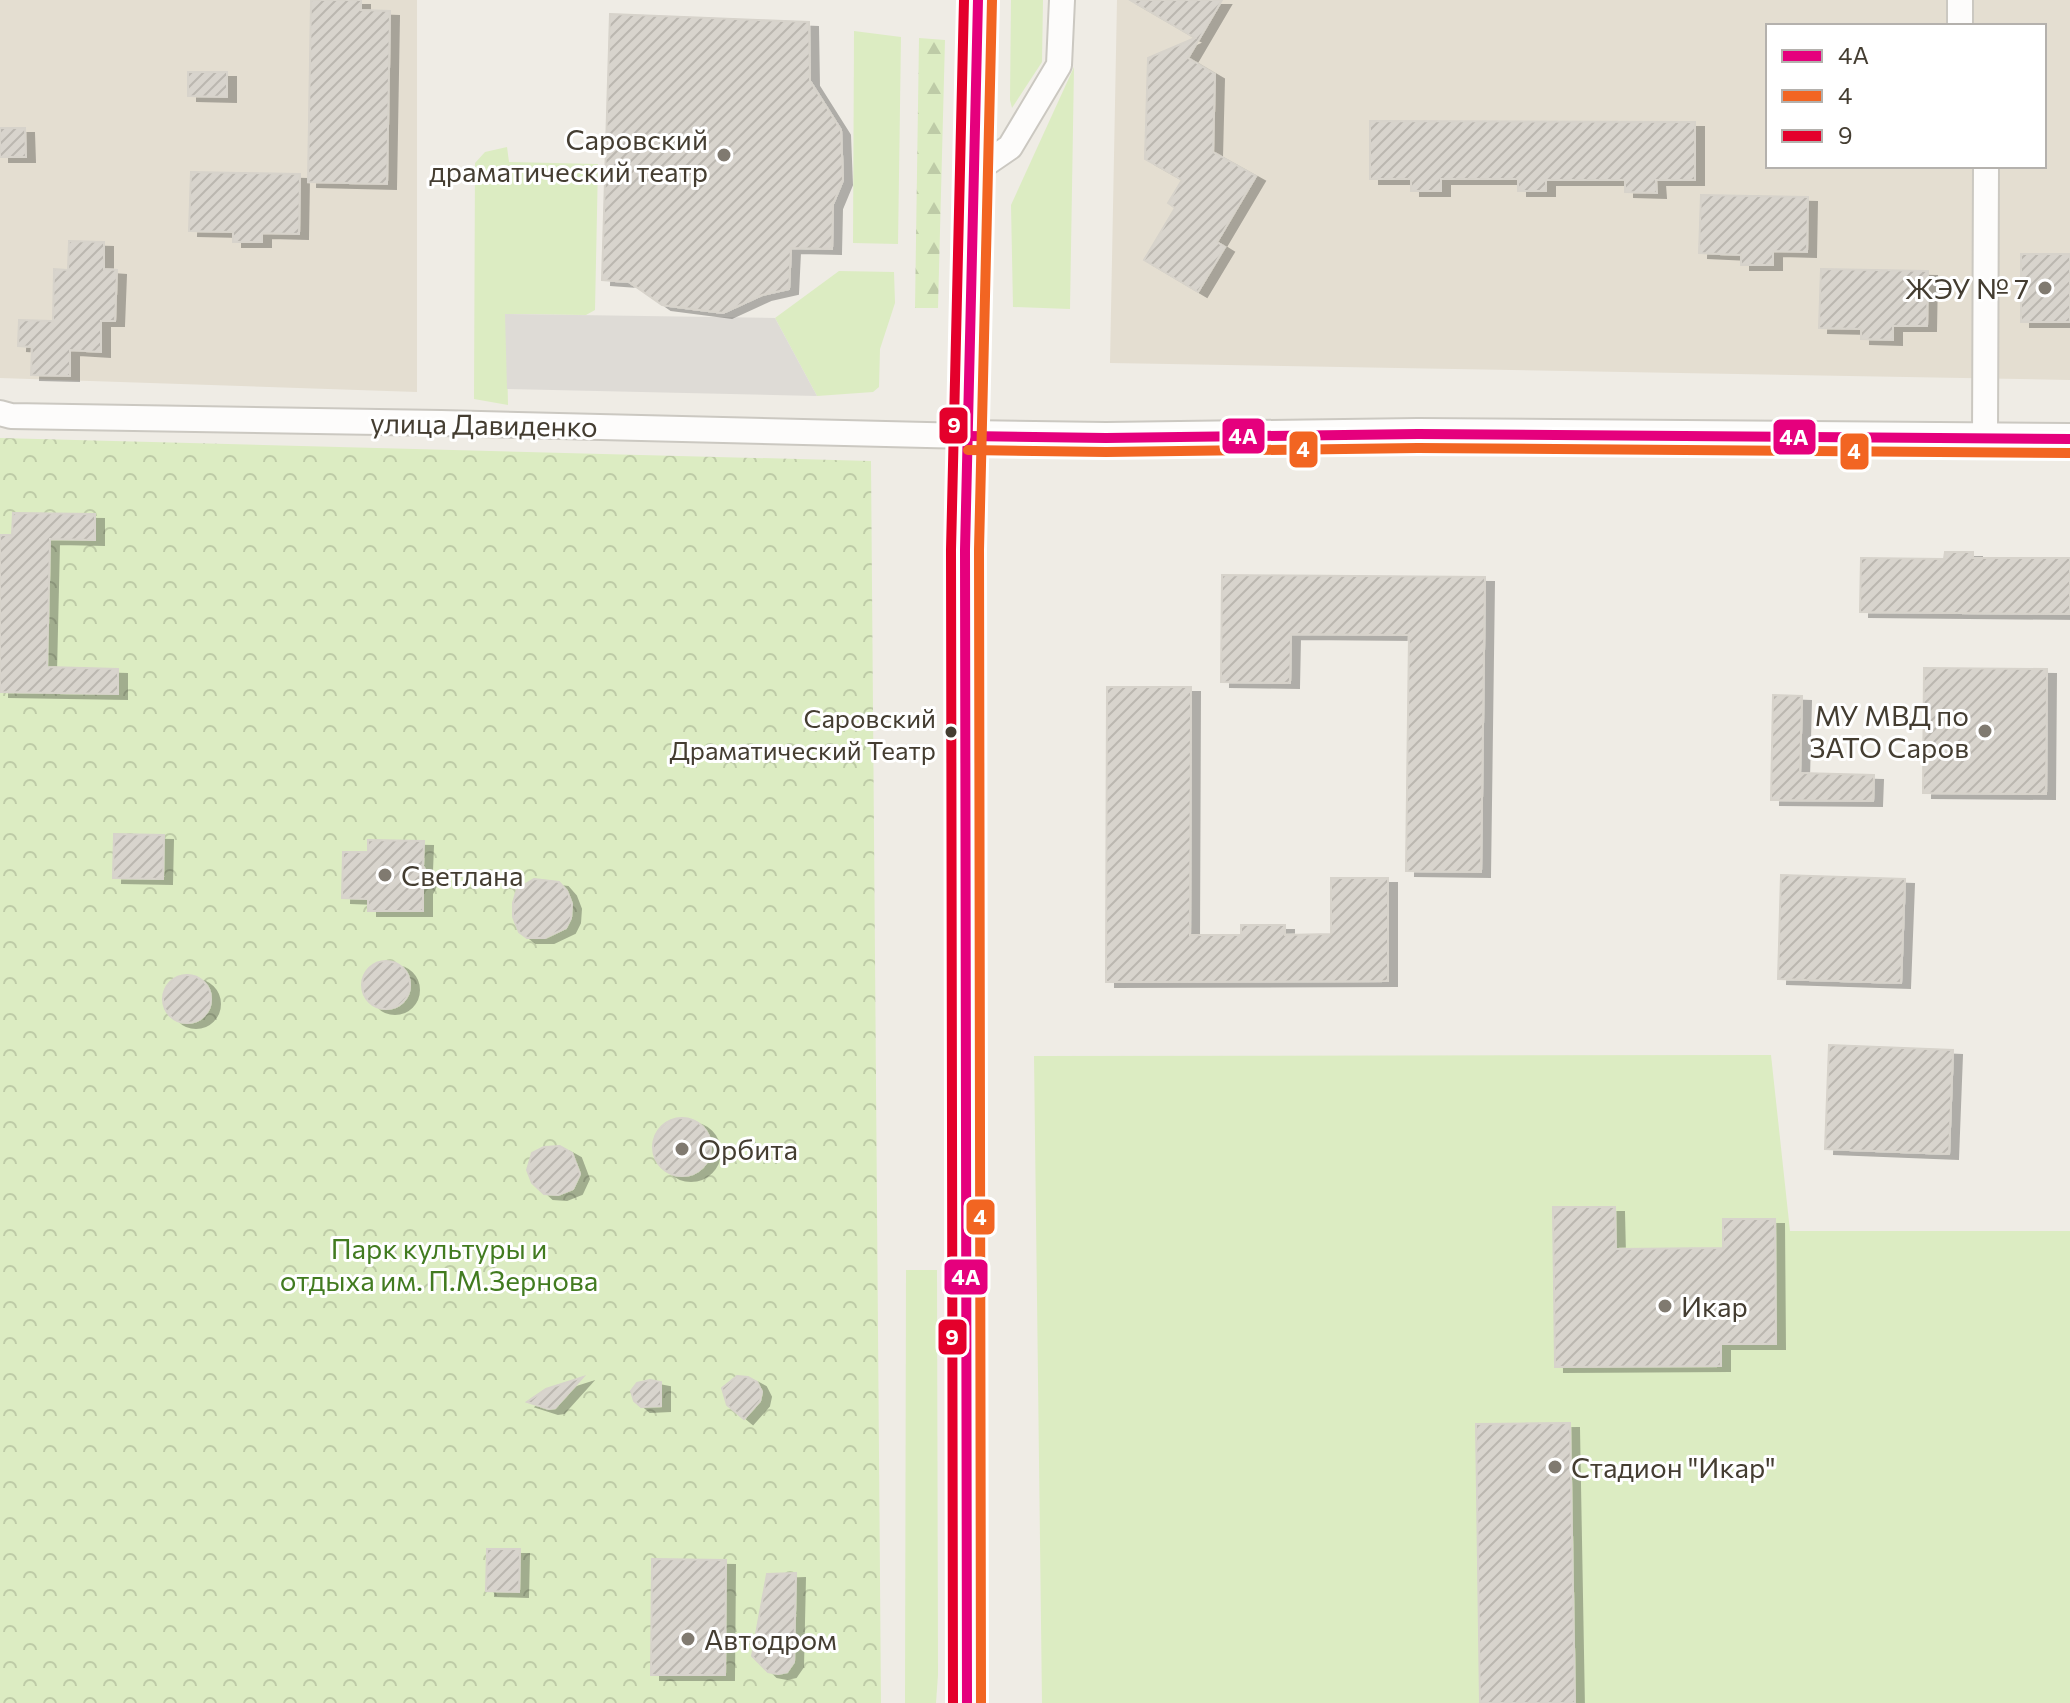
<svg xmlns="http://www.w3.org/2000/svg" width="2070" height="1703" font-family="Commissioner,sans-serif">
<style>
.residential{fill:#e4ded1;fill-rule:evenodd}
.grass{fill:#dcecc2}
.forest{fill:url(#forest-firs)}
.park{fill:url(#park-crowns)}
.parking{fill:#dedbd6}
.building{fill:url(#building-hatch);stroke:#d7d3cb;stroke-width:2;filter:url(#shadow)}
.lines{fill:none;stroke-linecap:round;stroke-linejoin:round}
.minor-casing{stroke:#cbc8c1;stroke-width:28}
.tertiary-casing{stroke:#cbc8c1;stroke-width:34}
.secondary-casing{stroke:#d1ccbe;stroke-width:38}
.minor{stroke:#fdfcfb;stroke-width:24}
.tertiary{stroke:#fdfcfb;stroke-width:30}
.secondary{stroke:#f6f3ec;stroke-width:34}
.bus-1-casing{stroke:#fff;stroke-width:16}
.bus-2-casing{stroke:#fff;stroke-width:16}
.bus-3-casing{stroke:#fff;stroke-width:16}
.bus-1{stroke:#e5007d;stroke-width:10}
.bus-2{stroke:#f26522;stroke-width:10}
.bus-3{stroke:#e4002b;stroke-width:10}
.poi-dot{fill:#807a70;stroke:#fff;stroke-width:3}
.bus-dot{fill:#443d31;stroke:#fff;stroke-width:3}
.labels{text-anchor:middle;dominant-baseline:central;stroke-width:6;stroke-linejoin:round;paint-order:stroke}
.bus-label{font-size:26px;fill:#443d31;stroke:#fff;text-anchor:end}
.poi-label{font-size:28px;fill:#443d31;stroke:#fff;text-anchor:start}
.street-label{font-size:28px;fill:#443d31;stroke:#fff}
.park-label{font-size:28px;fill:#427b20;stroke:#fff}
.line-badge{stroke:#fff;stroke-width:3}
.badge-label{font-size:22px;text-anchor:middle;font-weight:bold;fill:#fff}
</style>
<defs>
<pattern id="forest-firs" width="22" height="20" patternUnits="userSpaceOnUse" patternTransform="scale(2)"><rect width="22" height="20" fill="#dcecc2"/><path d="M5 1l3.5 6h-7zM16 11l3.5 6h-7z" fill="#becba7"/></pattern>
<pattern id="park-crowns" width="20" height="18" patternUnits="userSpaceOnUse" patternTransform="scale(2)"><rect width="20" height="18" fill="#dcecc2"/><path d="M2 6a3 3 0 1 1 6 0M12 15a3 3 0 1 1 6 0" fill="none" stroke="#becba7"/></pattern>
<pattern id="building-hatch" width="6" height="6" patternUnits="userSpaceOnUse" patternTransform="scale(2)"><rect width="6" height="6" fill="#d8d4cd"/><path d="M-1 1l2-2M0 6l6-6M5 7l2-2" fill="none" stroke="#bbb7b0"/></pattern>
<filter id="shadow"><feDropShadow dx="9" dy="5" stdDeviation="0" flood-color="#0004"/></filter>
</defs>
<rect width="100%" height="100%" fill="#efece5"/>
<g class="residential">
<path d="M0 0H417V392L0 378Z"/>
<path d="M1117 0H2070V380L1110 363ZM1768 26H2044V166H1768Z"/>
</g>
<g class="grass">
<path d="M1011 0H1043L1042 62 1012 108 1010 100Z"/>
<path d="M854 31 901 37 898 244 853 243Z"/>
<path d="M1074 67 1070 309 1013 307 1011 205Z"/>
<path d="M507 147 509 162 598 164 595 310 586 315 506 314 508 405 474 399 475 163 485 152Z"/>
<path d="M839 271 894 272 895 303 880 349 879 387 873 392 817 396 775 318Z"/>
<path d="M1771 1055 1790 1231H2070V1703H1042L1034 1056Z"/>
<path d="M906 1270H937L938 1675 936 1703H905Z"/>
</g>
<path class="forest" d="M919 38 945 40 938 308H915Z"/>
<path class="park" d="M0 438 871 461 881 1703H0Z"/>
<path class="parking" d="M505 314 775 318 817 396 507 389Z"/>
<g class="building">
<path d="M311 0H361V10L390 11 387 184 308 182Z"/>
<path d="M1130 0H1222L1188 58 1215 74 1213 152 1256 176 1217 242 1225 247 1198 292 1144 260 1175 208 1168 203 1182 180 1145 159 1148 58 1195 38Z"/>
<path d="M610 14 809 22 810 81 841 130 843 180 833 204 832 249 791 248 789 289 762 295 723 313 662 305 629 282 602 280Z"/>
<path d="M188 72H227V97L188 96Z"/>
<path d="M1370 121 1695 122V180H1656L1657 193 1625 192V180H1546V191H1518V179H1441V191H1411V179H1370Z"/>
<path d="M0 128H25L26 157H0Z"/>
<path d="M191 172 300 174 299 234 262 233V242H233V232L189 231Z"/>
<path d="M1701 195 1808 197 1807 252 1773 251V265H1741V255L1699 253Z"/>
<path d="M69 241 104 242V269L117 270 115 321H101V352L70 350V376L31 375 32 347 18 346 19 320 53 321 54 269 68 270Z"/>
<rect x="2021" y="254" width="49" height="68"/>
<path d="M1821 269 1928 271 1927 326H1893V340L1861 339V329L1819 328Z"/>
<path d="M13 513 95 514V540L50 539 47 667 118 669V694L0 692V535H12Z"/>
<path d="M1945 552H1973V558H2070V614L1860 612 1861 558 1944 559Z"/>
<path d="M1222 575 1485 577 1481 872 1406 871 1409 635 1291 634 1290 683 1221 682Z"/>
<path d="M1924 668 2047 669 2046 794 1923 793Z"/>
<path d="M1107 687H1191L1190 935H1241V925H1285V935L1331 934V878H1388V981L1106 982Z"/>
<path d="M1773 695 1802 696 1800 773 1874 775 1873 801 1771 800Z"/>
<path d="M114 834 164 835 163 879 113 878Z"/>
<path d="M368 840 424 841 423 866 429 877 423 889V911H368V899L342 898 343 852H368Z"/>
<path d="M1781 875 1905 879 1901 983 1778 979Z"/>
<path d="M534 879 559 882 567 891 572 904 571 918 566 928 545 938H527L519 932 513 917V903L517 889Z"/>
<circle cx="386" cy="985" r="24"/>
<circle cx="187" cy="999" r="24"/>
<path d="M1829 1045 1953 1050 1949 1154 1825 1149Z"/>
<circle cx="682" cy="1147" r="29"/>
<path d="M560 1146 572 1153 580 1174 573 1189 558 1195 544 1194 532 1183 527 1170 532 1153 544 1147Z"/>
<path d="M1553 1207H1615L1616 1249 1723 1248V1219H1775L1776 1344H1721V1366L1555 1367Z"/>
<path d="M737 1376 748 1377 757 1382 762 1392 760 1401 744 1419 727 1405 722 1388Z"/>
<path d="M583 1377 555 1408 549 1409 527 1402 546 1389Z"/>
<path d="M650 1380 661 1382V1406L641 1407 634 1401 631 1391 637 1383Z"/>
<path d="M1570 1423 1575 1703H1480L1476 1424Z"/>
<path d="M487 1549H520L519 1592 486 1591Z"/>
<path d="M652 1559 726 1560 725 1675H651Z"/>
<path d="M796 1573 794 1662 787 1672 778 1674 768 1672 752 1656 767 1574Z"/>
</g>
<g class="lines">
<defs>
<g id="minor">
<path d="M1960 26V0"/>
<path d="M975 171 1010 147 1059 65 1062 0"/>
<path d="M0 413 11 416 441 423 968 436"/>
<path d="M1985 437 1986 166"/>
</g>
<path id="tertiary" d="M968 436 1106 438 1418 434 2070 439"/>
<path id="secondary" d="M967 1703 965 550 978 0"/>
</defs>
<use href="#minor" class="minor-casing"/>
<use href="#tertiary" class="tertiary-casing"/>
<use href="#secondary" class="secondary-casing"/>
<use href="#minor" class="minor"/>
<use href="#tertiary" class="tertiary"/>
<use href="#secondary" class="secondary"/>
<defs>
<g id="bus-1">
<path d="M968 436 1106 438 1418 434 2070 439"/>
<path d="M967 1703 965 550 978 0"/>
</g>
<g id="bus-2">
<path d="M968 450 1106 452 1418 448 2070 453"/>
<path d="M981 1703 979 550 992 0"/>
</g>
<path id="bus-3" d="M953 1703 951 550 964 0"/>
</defs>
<use href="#bus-1" class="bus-1-casing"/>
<use href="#bus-2" class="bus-2-casing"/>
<use href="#bus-3" class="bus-3-casing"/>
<use href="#bus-1" class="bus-1"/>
<use href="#bus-2" class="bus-2"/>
<use href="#bus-3" class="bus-3"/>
</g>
<g class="poi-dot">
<circle cx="724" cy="155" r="8"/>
<circle cx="2045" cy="288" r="8"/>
<circle cx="1985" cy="731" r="8"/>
<circle cx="385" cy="875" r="8"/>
<circle cx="682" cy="1149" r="8"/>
<circle cx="1665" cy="1306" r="8"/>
<circle cx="1555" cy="1467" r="8"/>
<circle cx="688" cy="1639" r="8"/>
</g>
<circle class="bus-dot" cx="951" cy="732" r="7"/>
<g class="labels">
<g class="bus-label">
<text x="936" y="717">Саровский<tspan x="936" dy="32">Драматический Театр</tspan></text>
</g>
<g class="poi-label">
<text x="708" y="139" text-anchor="end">Саровский<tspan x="708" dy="32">драматический театр</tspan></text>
<text x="2029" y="288" text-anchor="end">ЖЭУ № 7</text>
<text x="1969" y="715" text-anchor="end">МУ МВД по<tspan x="1969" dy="32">ЗАТО Саров</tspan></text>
<text x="401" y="875">Светлана</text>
<text x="698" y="1149">Орбита</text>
<text x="1681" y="1306">Икар</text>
<text x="1571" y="1467">Стадион "Икар"</text>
<text x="704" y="1639">Автодром</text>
</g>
<g class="street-label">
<text transform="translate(484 424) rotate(1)">улица Давиденко</text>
</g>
<g class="park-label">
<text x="439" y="1248">Парк культуры и<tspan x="439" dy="32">отдыха им. П.М.Зернова</tspan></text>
</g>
</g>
<g class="line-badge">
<rect x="938" y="406" width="31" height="39" rx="8" fill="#e4002b"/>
<rect x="1221" y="417" width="45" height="38" rx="8" fill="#e5007d"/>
<rect x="1772" y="418" width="45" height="38" rx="8" fill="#e5007d"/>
<rect x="1288" y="430" width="31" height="39" rx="8" fill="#f26522"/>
<rect x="1839" y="432" width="31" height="39" rx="8" fill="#f26522"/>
<rect x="965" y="1198" width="31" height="38" rx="8" fill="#f26522"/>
<rect x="943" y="1258" width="46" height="38" rx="8" fill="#e5007d"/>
<rect x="937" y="1318" width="31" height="38" rx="8" fill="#e4002b"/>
</g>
<g class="badge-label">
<text x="954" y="433">9</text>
<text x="1243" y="444">4А</text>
<text x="1794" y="445">4А</text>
<text x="1303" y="457">4</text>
<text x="1854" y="459">4</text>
<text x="980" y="1225">4</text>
<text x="966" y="1285">4А</text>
<text x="952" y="1345">9</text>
</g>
<rect x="1766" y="24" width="280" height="144" fill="#ffffff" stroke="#b4b1ad" stroke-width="2"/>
<rect x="1782" y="50" width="40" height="12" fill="#e5007d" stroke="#b4b1ad" stroke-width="2"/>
<text x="1838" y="64" font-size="24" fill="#443d31">4А</text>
<rect x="1782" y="90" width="40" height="12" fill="#f26522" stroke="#b4b1ad" stroke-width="2"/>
<text x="1838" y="104" font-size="24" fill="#443d31">4</text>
<rect x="1782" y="130" width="40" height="12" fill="#e4002b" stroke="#b4b1ad" stroke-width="2"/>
<text x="1838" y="144" font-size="24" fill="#443d31">9</text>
</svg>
